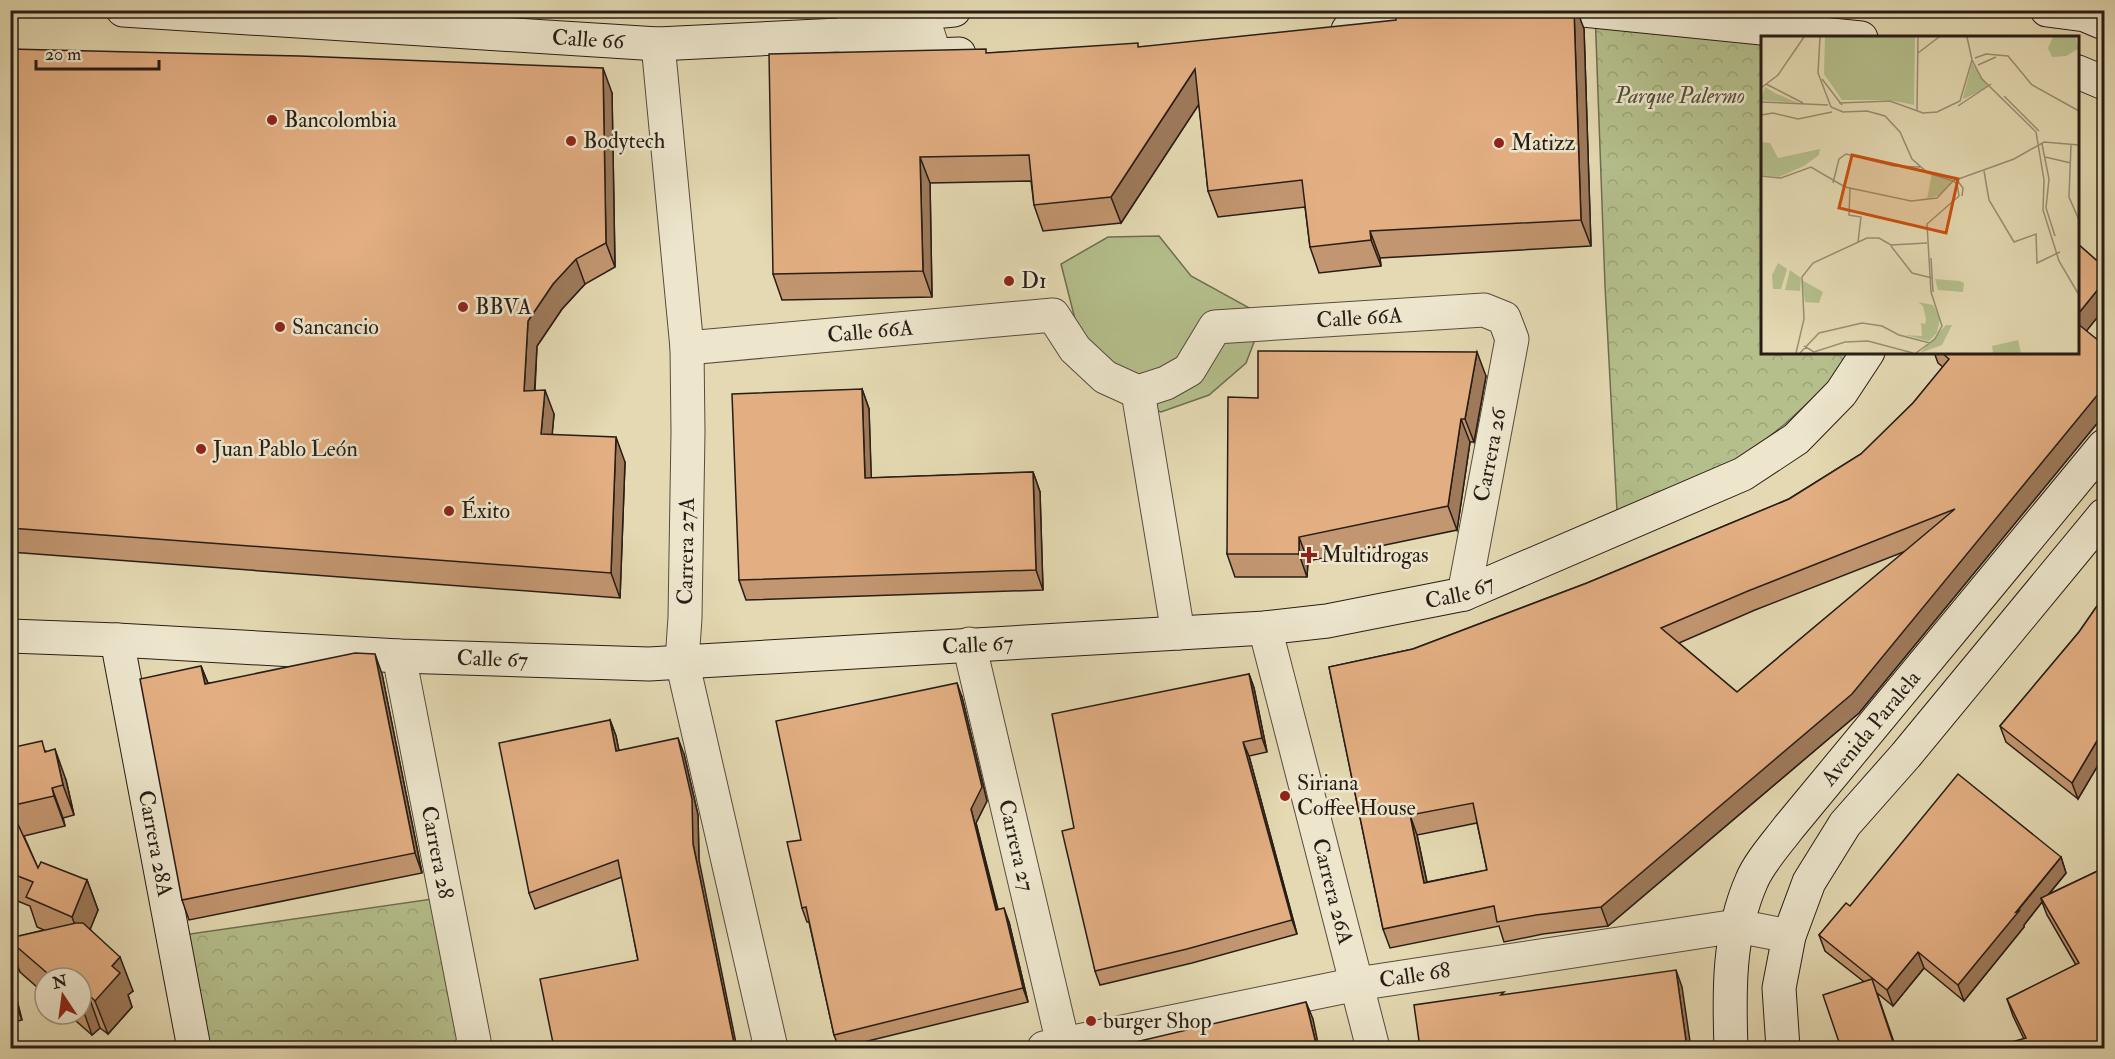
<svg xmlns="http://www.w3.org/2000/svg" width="2115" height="1059" font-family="'IM FELL Double Pica',serif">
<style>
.grass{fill:#b4bf8c;stroke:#6e6e51;stroke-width:1.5}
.forest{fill:url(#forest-crowns);stroke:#6e6e51;stroke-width:1.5}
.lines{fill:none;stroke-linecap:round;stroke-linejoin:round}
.street-casing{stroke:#574c3d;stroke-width:35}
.secondary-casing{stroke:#281d16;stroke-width:35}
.street{stroke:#ede6cd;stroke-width:33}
.secondary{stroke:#ede6cd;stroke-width:33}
.wall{fill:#c29670;stroke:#281d16;stroke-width:1.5;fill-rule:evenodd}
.shaded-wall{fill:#9e7a5b;stroke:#281d16;stroke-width:1.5}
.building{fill:#e2ae82;stroke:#281d16;stroke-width:1.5;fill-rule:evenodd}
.poi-dot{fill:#8f2418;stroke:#ede6cd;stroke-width:2}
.labels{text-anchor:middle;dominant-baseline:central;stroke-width:5;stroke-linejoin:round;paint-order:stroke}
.street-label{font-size:22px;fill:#281d16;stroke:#ede6cd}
.park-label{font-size:22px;font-style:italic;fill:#524e39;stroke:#ede6cd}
.poi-label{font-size:22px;fill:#281d16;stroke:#ede6cd;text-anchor:start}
.inset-road{fill:none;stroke:#998e74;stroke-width:1.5}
.view{fill:#cb500e;fill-opacity:0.15;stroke:#cb500e;stroke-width:3}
.inset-edge{fill:none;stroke:#281d16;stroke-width:3}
</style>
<defs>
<pattern id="forest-crowns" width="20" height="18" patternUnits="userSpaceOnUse" patternTransform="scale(1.5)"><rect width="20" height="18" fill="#b4bf8c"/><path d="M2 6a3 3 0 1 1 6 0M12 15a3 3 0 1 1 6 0" fill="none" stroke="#9ba478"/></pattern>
</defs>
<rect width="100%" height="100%" fill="#e4d9b2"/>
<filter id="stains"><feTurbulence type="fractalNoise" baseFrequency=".00333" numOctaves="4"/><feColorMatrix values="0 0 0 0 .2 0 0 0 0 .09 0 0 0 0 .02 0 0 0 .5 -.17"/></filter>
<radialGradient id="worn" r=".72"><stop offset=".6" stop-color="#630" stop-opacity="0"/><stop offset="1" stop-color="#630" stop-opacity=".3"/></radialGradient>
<path class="grass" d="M1159 236 1191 276 1264 316 1246 363 1209 395 1161 412 1116 394 1078 331 1061 264 1108 237Z"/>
<g class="forest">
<path d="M1595 11H1660L1891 37 1762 38V352L1853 353 1839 374 1785 424 1728 470 1617 511 1605 286Z"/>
<path d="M432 899 466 1044 451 1048H196L162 938Z"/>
</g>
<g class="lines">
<defs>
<g id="street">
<path d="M920 10 935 55"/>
<path d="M658 44 687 348 688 432 685 618 682 661 771 1048"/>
<path id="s1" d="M687 348 1053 315 1075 349 1105 377 1138 392 1166 383 1189 370 1215 327 1484 310 1504 318 1512 339 1464 594"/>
<path d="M1138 392 1178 633"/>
<path id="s2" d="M1265 628 1373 1048"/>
<path id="s3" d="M969 644 1064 1048"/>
<path id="s4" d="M399 656 474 1041 471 1048"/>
<path id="s5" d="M1044 1048 1357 984 1737 926 1789 936"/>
</g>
<g id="secondary">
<path id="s6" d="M123 10 658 44 839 35 922 13 954 10"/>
<path d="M1583 10 1861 38"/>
<path d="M2047 10 2085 15 2104 23"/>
<path d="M1348 30 1382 27 1399 10"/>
<path d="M844 36 935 55 959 54"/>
<path d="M2078 72 2104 83"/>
<path id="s7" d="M10 636 117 640 399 656 649 664 1265 628 1327 621 1464 594 1743 474 1796 439 1841 393 1868 352"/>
<path id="s8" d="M117 640 194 1048"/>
<path id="s9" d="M1731 1048C1729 992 1728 934 1752 880 1759 863 1777 843 1789 827L2104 446"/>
<path d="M1783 1048 1779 988 1789 936 1809 882 1845 824 1906 755 2104 515"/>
</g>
</defs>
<use href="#street" class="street-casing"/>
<use href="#secondary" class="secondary-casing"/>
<use href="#street" class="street"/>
<use href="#secondary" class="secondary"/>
</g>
<g class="wall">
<path d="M1584 29 1591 246 1380 258 1381 266 1319 273 1310 247 1305 207 1218 217 1208 191 1199 104 1121 223 1043 231 1034 205 1031 181 930 183 932 297 782 300 773 274 987 53Z"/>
<path d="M10 49 612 93 615 267 585 284 562 309 537 346 535 390 554 414 552 434 625 462 620 598 10 552Z"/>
<path d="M2078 244 2104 267V309L2086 331 2104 345V415L1859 713 1608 926 1543 934 1504 942 1499 926 1390 948 1383 929 1329 667 1413 649 1587 583 1789 499 1861 454 1913 403 1943 367 1938 363 1934 352H2078ZM1906 551 1737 692 1679 643 1755 610ZM1477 823 1487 870 1427 882 1417 835Z"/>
<path d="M1486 376 1474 442H1470L1457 530 1308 561 1307 577H1235L1227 554 1258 398Z"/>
<path d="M862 389 869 409 871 478 1033 472 1040 492 1043 590 746 600 739 580Z"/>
<path d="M2104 596V755L2078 799 2006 742 2000 726 2079 632Z"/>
<path d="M201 666 208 683 382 674 422 873 189 920 182 900Z"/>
<path d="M1249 674 1254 688 1267 752 1249 756 1297 934 1192 963 1100 985 1095 971 1074 828Z"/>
<path d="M962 697 987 801 976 823 998 909 1009 922 1028 1002 839 1048 834 1035 809 922H807L802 908 801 840Z"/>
<path d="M610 720 616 736 619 751 684 754 698 815 699 860 638 960 622 877 535 909 529 893Z"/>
<path d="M10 748 46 751 66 780 74 815 63 818 65 826 24 836 38 868 87 880 98 910 90 929 133 991 128 995 132 1007 108 1034 100 1028 92 1035 68 1014H81V978H45V994L20 972 10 947V938L44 930 37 927 30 906 10 898Z"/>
<path d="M2061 857 2066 873 2049 894 2104 868V1048L2024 1039 2013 1016 2007 999 2076 965 2047 915 2042 902 2024 925V927L1964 1001 1924 968 1893 1006 1877 993 1896 1048H1841L1863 981 1825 951 1819 935 1850 906Z"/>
<path d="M10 977 13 985 22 1020 10 1023Z"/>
</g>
<g class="shaded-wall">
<path d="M1574 10H1577L1584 29 1591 246 1581 220Z"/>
<path d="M603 68 612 93 615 267 606 243Z"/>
<path d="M1195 69 1205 95 1121 223 1111 197Z"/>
<path d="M920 157 930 183 932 297 923 271Z"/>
<path d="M1370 231 1380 258 1381 266 1371 240Z"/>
<path d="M576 259 585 284 562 309 537 346 533 416 524 391 528 321 553 284Z"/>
<path d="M2104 282V309L2080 339 2078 333V314Z"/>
<path d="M1477 352 1486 376 1474 442 1465 419Z"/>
<path d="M2104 387V415L1859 713 1608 926 1601 907Z"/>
<path d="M862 389 869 409 872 498 865 478Z"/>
<path d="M545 390 554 414 550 458 541 434Z"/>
<path d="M1461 419 1470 442 1457 530 1448 506Z"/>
<path d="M616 437 625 462 620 598 611 573Z"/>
<path d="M1033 472 1040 492 1043 590 1036 570Z"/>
<path d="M1299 537 1308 561 1307 577 1299 554Z"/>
<path d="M375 654 382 674 422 873 415 853Z"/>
<path d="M201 666 209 686 205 684Z"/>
<path d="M1249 674 1254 688 1267 752 1262 738Z"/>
<path d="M957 683 962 697 987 801 976 823 1001 924 996 910 971 809Z"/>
<path d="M610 720 616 736 622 767 616 751Z"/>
<path d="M2104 729V755L2078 799 2072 783Z"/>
<path d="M678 738 684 754 698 815 699 860 737 1048H735L693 844Z"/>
<path d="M1243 742 1249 756 1297 934 1292 920Z"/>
<path d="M55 749 66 780 74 815 63 785Z"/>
<path d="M52 788 63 818 65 826 54 796Z"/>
<path d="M1410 815 1417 835 1431 902 1424 883Z"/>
<path d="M2061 857 2066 873 2043 901 2041 898 2042 902 2024 925V927L1964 1001 1958 985Z"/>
<path d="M87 880 98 910 83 947 72 917Z"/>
<path d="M1004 908 1009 922 1028 1002 1023 988Z"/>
<path d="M1918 952 1924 968 1893 1006 1887 990Z"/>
<path d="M120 957 133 991 128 995 132 1007 108 1034 95 1001 112 966Z"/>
<path d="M1676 970 1682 987 1691 1048H1687Z"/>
<path d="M10 977 13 985 22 1020 10 990Z"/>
<path d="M88 994 100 1028 92 1035 81 1004V1001Z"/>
<path d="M1306 1002 1313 1019 1319 1048H1317Z"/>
</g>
<g class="building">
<path d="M1431 10H1574L1581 220 1370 231 1371 240 1310 247 1302 180 1208 191 1195 69 1111 197 1034 205 1029 155 920 157 923 271 773 274 769 54 986 49V53L1138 43V47L1396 20V14Z"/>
<path d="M10 49 300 56 603 68 606 243 576 259 553 284 528 321 524 391 545 390 541 434 616 437 611 573 10 528Z"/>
<path d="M2078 244 2104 267V282L2078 314Z"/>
<path d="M2078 324 2104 345V387L1852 694 1601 907 1536 915 1497 922 1494 906 1383 929 1329 667 1413 649 1587 583 1789 499 1861 454 1913 403 1949 359 1941 352H2078ZM1955 509 1737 692 1661 628 1748 591ZM1473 803 1487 870 1424 883 1410 815Z"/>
<path d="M1258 351 1477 352 1465 419H1461L1448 506 1299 537V554H1227L1228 397 1258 398Z"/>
<path d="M862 389 865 478 1033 472 1036 570 739 580 732 394Z"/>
<path d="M2104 596V729L2072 783 2000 726 2079 632Z"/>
<path d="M355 653 375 654 415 853 182 900 140 679 201 666 205 684Z"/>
<path d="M1249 674 1262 738 1243 742 1292 920 1187 949 1095 971 1062 831 1074 828 1052 714Z"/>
<path d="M957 683 982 787 971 809 996 910 1004 908 1023 988 834 1035 806 907 802 908 787 842 801 840 776 721Z"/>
<path d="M610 720 616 751 678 738 692 799 693 844 735 1048H554L540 979 638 960 618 860 529 893 499 743Z"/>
<path d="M42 741 45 752 55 749 63 785 52 788 54 796 10 806V748Z"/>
<path d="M1958 774 2061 857 2016 912 2019 911 1958 985 1918 952 1887 990 1819 935 1846 903 1850 906Z"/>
<path d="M10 807 38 868 41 862 87 880 72 917 26 897 33 882 10 873Z"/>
<path d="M2104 868V1048H1990L2026 1038 2007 999 2079 963 2041 898Z"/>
<path d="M76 923H83L120 957 112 966 120 973 95 1001 88 994 81 1001V978H53L10 941V938Z"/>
<path d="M1676 970 1687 1048H1420L1414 1005 1504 992 1501 995Z"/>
<path d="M1872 979 1895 1048H1841L1823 995Z"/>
<path d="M1306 1002 1317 1048H1110Z"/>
</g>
<g class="poi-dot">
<circle cx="272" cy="120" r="6"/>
<circle cx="571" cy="141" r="6"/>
<circle cx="1499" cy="143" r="6"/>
<circle cx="1009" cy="281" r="6"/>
<circle cx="463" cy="307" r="6"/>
<circle cx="280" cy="327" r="6"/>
<circle cx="201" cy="449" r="6"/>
<circle cx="449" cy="511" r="6"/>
<path d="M1306 546h6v6h6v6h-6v6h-6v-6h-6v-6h6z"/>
<circle cx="1285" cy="796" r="6"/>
<circle cx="1091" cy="1021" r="6"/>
</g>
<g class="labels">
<g class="street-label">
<text stroke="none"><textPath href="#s6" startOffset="466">Calle 66</textPath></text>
<text stroke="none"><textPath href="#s1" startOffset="736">Calle 66A</textPath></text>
<text stroke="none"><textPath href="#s1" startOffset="184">Calle 66A</textPath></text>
<text transform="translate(1490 455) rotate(-79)">Carrera 26</text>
<text transform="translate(686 551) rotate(-89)">Carrera 27A</text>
<text stroke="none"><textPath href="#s7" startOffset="1455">Calle 67</textPath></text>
<text stroke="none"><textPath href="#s7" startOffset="969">Calle 67</textPath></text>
<text stroke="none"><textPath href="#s7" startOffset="483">Calle 67</textPath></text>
<text stroke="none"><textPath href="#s9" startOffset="364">Avenida Paralela</textPath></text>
<text stroke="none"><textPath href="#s8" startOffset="207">Carrera 28A</textPath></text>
<text stroke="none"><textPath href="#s3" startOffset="207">Carrera 27</textPath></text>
<text stroke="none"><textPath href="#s4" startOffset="200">Carrera 28</textPath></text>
<text stroke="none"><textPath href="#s2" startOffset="272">Carrera 26A</textPath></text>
<text stroke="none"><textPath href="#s5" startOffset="378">Calle 68</textPath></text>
</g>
<g class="park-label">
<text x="1680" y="96">Parque Palermo</text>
</g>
<g class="poi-label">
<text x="284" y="120">Bancolombia</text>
<text x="583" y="141">Bodytech</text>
<text x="1511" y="143">Matizz</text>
<text x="1021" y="281">D1</text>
<text x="475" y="307">BBVA</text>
<text x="292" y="327">Sancancio</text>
<text x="213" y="449">Juan Pablo León</text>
<text x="461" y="511">Éxito</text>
<text x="1321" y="555">Multidrogas</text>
<text x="1297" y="783">Siriana<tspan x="1297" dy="25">Coffee House</tspan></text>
<text x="1103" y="1021">burger Shop</text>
</g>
</g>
<g transform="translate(1761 36)">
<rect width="318" height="318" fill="#e4d9b2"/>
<path d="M64 1H154L153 69 128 64H81L63 38ZM0 106 9 107 17 122 59 113 58 119 43 130 18 141 0 139ZM174 243 199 245 203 247 202 256 177 254ZM157 266 172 269 179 282 176 297 168 305 144 299 161 300 160 287 164 288 165 283 162 270ZM185 289H191L181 309 159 317ZM257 304 260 317H232L231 310Z" fill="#b4bf8c"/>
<path d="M292 1H315L317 13 305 20 291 21 287 12ZM211 27 227 51 203 63 202 62ZM4 51 14 57 37 67 0 64ZM171 137 192 145 179 159 166 163ZM17 227 26 233 20 253H12L11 239ZM29 234 40 242 39 255 24 254ZM41 244 62 256 58 267 44 266Z" fill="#b4bf8c"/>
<path class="inset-road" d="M59 1 57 37 70 71 82 76 106 75 124 80 139 96 151 123 167 137 192 145 253 123 283 106 318 109M206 1 211 24 221 43 275 96 283 144 282 174 298 225 318 259M157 17 178 1M214 22 225 18 247 20 271 49 318 75M217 29 235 21M61 43 81 69M5 48 42 67M0 52 17 39 43 1M243 60 278 95M0 66 67 69M78 67 129 65 162 77 176 76 199 65 211 24M197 70 230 48M156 75 157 1M0 79 12 77 37 83 71 76M281 108 288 143 285 172 294 200M310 109 308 161 318 184M284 121 310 127M223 135 228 164 253 206 275 198 276 227 299 216M0 140 20 142 50 131 84 151 150 165 176 162 192 145 196 148 198 160 166 188 170 256 181 290 174 303 155 317M196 144 202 152 201 160M72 147 78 123 85 118 133 130 159 131M89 152 88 179 100 181 97 206M130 210 151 237 171 242M170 222 172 256M43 310 53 316 84 306 107 305 152 317M35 317 43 283 41 241 52 227 106 202H118L130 209 166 207M39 317 58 297 101 287 121 290 138 299 169 307"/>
<path class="view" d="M91 119 197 143 185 197 78 172Z"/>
<rect width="318" height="318" class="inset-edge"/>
</g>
<rect width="2115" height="1059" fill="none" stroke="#e4d9b2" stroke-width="36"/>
<rect x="12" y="12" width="2091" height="1035" fill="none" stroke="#281d16" stroke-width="3"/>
<rect x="18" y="18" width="2079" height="1023" fill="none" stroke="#281d16" stroke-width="1.5"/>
<g transform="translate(63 996) rotate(347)"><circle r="28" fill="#ede6cd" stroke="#9e9684" stroke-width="1.5"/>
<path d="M0-4.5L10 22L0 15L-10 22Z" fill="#8f2418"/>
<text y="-9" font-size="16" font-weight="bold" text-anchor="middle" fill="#281d16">N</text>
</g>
<path d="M36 60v9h123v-9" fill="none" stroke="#281d16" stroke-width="3"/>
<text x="45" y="60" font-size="18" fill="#281d16" stroke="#ede6cd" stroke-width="4.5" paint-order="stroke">20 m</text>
<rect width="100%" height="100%" filter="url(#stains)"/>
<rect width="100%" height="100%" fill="url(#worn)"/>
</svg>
